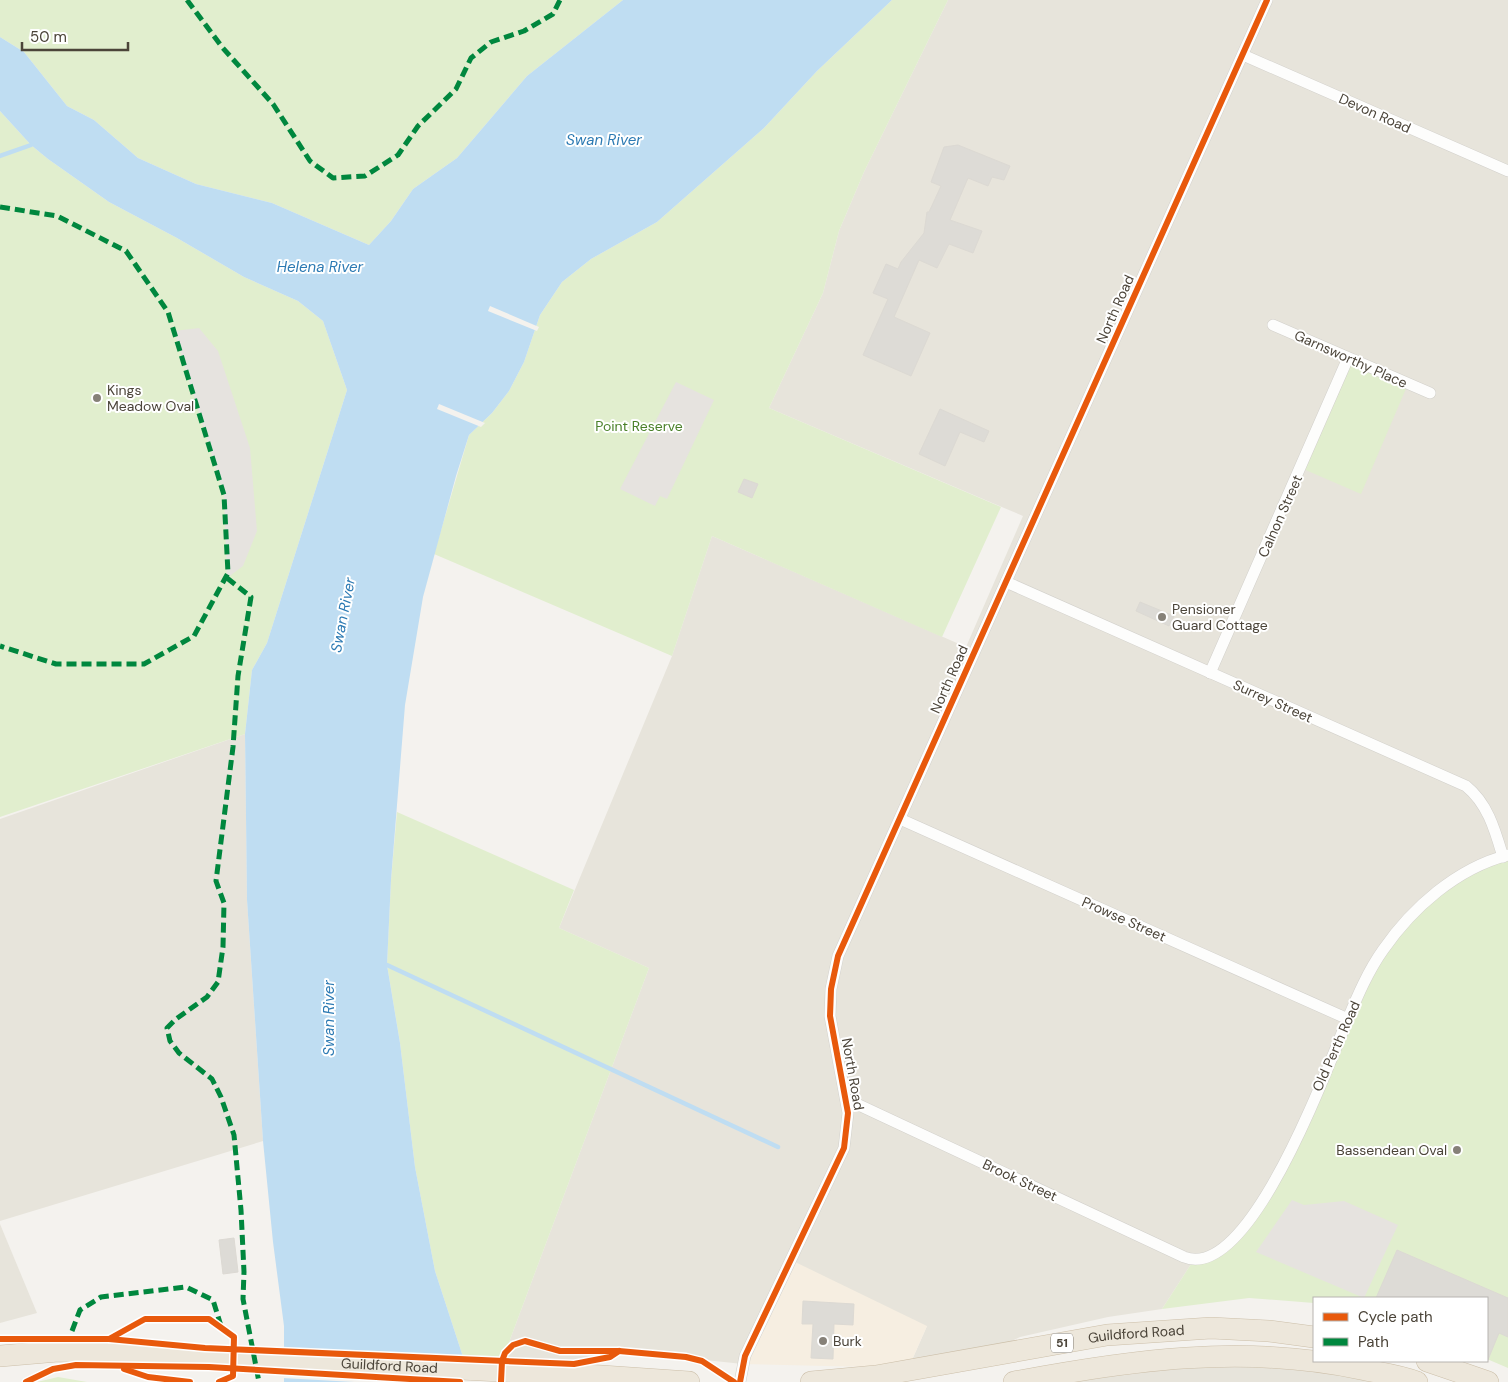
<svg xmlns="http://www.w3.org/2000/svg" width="1508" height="1382" font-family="'DM Sans',sans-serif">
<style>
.residential{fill:#e7e4db}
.commercial{fill:#f6eee1}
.green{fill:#e1eece}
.parking{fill:#e6e3df}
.water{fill:#bfddf2}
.pier{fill:#f4f2ee}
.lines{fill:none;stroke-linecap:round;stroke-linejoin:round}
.stream{stroke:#bfddf2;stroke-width:4.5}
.building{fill:#dddbd6;stroke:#dcd9d3}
.street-casing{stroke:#d2d0cb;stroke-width:12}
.highway-casing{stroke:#ccbfa9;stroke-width:22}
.street{stroke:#fdfdfc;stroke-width:11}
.highway{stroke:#ede7db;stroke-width:21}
.quiet{stroke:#00873e;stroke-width:5;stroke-dasharray:10 5;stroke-linecap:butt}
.cycleway-casing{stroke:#fff;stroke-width:9}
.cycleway{stroke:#e8590c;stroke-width:6}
.poi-dot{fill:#868178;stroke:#fff;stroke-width:2}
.labels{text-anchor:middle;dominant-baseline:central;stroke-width:4;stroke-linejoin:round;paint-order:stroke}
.shield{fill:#fff;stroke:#817c74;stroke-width:1}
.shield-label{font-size:12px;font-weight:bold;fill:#4b4439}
.street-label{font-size:14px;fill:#4b4439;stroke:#fff}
.poi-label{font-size:14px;fill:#4b4439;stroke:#fff;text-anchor:start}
.park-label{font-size:14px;fill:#4a8029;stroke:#fff}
.water-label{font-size:15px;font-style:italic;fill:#2c7ab3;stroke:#fff}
</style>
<rect width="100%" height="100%" fill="#f4f2ee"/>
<g class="residential">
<path d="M948 0H1508V855L1302 1125 1241 1232 1193 1261 1162 1309 1108 1317 1020 1337 997 1348 912 1360 927 1326 743 1364 619 1351 610 1357 574 1364 502 1361 649 968 559 928 672 656 712 536 966 647 1023 516 769 408 823 293 839 231 864 172Z"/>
<path d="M245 734 247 900 263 1141 0 1221V819Z"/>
<path d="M0 1224 37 1313 0 1323Z"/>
<path d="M1178 1358 1417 1382H1014Z"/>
</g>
<path class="commercial" d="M791 1260 927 1326 912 1360 870 1367 743 1364Z"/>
<g class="green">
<path d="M0 0H623L527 76 457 158 413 189 391 221 369 245 272 203 196 184 138 158 94 120 67 106 24 52 0 37Z"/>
<path d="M892 0H948L864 172 839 231 823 293 769 408 1001 507 942 637 712 536 672 656 434 554 469 435 492 413 509 391 524 362 540 315 562 282 591 259 657 222 764 128 817 71Z"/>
<path d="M0 111 31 145 48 159 109 202 177 238 244 277 298 301 323 321 347 390 267 643 252 670 245 734 0 817Z"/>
<path d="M1348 358 1408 384 1361 494 1301 468Z"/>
<path d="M397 812 574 890 559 928 649 968 502 1361 464 1360 435 1271 415 1167 400 1043 387 965 391 880Z"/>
<path d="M1508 855V1368L1487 1359V1298H1314V1303L1249 1298 1162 1309 1193 1261 1207 1258 1255 1214 1382 951 1441 890Z"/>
<path d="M58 1377 87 1382H37Z"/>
</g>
<g class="parking">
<path d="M199 328 218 351 250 448 257 531 243 566 227 578 224 495 174 331Z"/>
<path d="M676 382 714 400 667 499 660 496 655 506 620 489Z"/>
<path d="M1292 1200 1304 1205 1344 1201 1398 1225 1364 1298 1256 1252Z"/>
</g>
<path class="water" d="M623 0H892L817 71 764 128 657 222 591 259 562 282 540 315 524 362 509 391 492 413 469 435 456 476 423 597 405 705 391 880 387 965 400 1043 415 1167 435 1271 464 1360 469 1382H284V1326L273 1242 263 1141 247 900 245 734 252 670 267 643 347 390 323 321 298 301 244 277 177 238 109 202 48 159 31 145 0 111V37L24 52 67 106 94 120 138 158 196 184 272 203 369 245 391 221 413 189 457 158 527 76Z"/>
<g class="pier">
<path d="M490 306 539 327 537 331 488 311Z"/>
<path d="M439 404 485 423 481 427 437 409Z"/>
<path d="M282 1353 467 1362 472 1382H354L282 1378Z"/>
</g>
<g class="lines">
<g class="stream">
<path d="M0 156 31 145"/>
<path d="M387 965 778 1147"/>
</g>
</g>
<g class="building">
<path d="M958 145 1010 166 1004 180 992 177 988 186 968 178 950 220 982 231 973 253 949 244 937 268 919 260 894 317 930 333 911 376 863 355 888 299 873 293 886 264 898 269 901 262 924 233 927 212H929L941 186 931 182 944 147Z"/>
<path d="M940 409 989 431 984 442 960 432 945 466 919 454Z"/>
<path d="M744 479 758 484 752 498 738 492Z"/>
<path d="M1140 602 1174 616 1169 626 1136 611Z"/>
<path d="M234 1238 238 1272 223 1274 219 1240Z"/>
<path d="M1397 1250 1508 1298V1337L1499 1333 1487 1362V1298H1376Z"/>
<path d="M803 1301 854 1304 853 1325 834 1324 833 1359 811 1358 813 1324H802Z"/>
</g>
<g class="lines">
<defs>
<g id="street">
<path d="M1243 55 1508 171"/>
<path d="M1273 325 1430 393"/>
<path d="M1006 582 1466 786C1488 804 1495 830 1503 857"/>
<path d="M1210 673 1348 358"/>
<path d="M900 819 1348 1019"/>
<path d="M846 1099 1184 1257C1250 1283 1327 1067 1347 1021 1357 997 1368 971 1383 950 1412 908 1457 868 1508 855"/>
<path d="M740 1382 745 1356 844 1148 848 1113 830 1016 831 989 838 956 1267 0"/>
</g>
<g id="highway">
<path id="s1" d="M0 1356 58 1351 117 1352 602 1376 689 1382"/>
<path d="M1427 1361 1488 1382"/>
<path id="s2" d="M811 1382 876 1376 1107 1335 1211 1328 1269 1331 1314 1337"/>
<path d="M1014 1382C1130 1360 1244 1344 1361 1369 1380 1373 1399 1375 1417 1382"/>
</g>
</defs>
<use href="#street" class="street-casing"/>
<use href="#highway" class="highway-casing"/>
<use href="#street" class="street"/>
<use href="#highway" class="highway"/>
<g class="quiet">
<path d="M187 0 222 47 273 104 310 161 333 178 365 176 398 155 418 126 456 89 471 58 491 42 524 31 553 14 560 0"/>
<path d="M0 207 57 216 126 251 168 312 224 495 228 573 194 636 144 664H56L0 646"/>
<path d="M227 578 251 597 238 676 233 747 216 881 224 903 223 947 218 982 207 997 176 1019 167 1028 170 1041 179 1053 212 1079 221 1097 234 1135 241 1210 244 1272 243 1299 259 1382"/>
<path d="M72 1331 80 1310 101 1297 186 1287 213 1300 221 1326"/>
</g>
<defs>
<g id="cycleway">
<path d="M0 1339H109"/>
<path d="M124 1369 148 1377 190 1382"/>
<path d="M26 1382 53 1369 76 1365 209 1367 460 1382"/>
<path d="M219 1382 233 1376 234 1337 209 1319H145L109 1339 205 1348 574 1364 610 1357 619 1351"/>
<path d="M501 1382 502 1361 505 1353 513 1345 525 1341 560 1351H619L686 1357 702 1361 734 1382"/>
<path d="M740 1382 745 1356 844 1148 848 1113 830 1016 831 989 838 956 1267 0"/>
</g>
</defs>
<use href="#cycleway" class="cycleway-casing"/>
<use href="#cycleway" class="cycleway"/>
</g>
<g class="poi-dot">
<circle cx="97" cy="398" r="5"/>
<circle cx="1162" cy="617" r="5"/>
<circle cx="1457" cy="1150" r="5"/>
<circle cx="823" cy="1341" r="5"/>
</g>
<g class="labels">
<rect class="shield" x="1051" y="1333.5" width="22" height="19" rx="4"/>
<g class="shield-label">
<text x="1062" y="1343">51</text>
</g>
<g class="street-label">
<text transform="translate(1375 113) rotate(24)">Devon Road</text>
<text transform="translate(1115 309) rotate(-66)">North Road</text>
<text transform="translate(1351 359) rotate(24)">Garnsworthy Place</text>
<text transform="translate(1280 516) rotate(-66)">Calnon Street</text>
<text transform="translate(949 679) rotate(-66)">North Road</text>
<text transform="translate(1273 701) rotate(24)">Surrey Street</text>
<text transform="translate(1124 919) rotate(24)">Prowse Street</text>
<text transform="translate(1336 1046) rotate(-66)">Old Perth Road</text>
<text transform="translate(853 1074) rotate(80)">North Road</text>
<text transform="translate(1020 1180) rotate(25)">Brook Street</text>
<text stroke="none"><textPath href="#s2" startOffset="329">Guildford Road</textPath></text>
<text stroke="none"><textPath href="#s1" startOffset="390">Guildford Road</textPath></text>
</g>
<g class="poi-label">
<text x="107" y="390">Kings<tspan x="107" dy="16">Meadow Oval</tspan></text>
<text x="1172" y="609">Pensioner<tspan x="1172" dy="16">Guard Cottage</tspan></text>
<text x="1447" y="1150" text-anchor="end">Bassendean Oval</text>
<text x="833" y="1341">Burk</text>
</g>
<g class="park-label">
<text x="639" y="426">Point Reserve</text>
</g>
<g class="water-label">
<text x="604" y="140">Swan River</text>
<text x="320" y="267">Helena River</text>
<text transform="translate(343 615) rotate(-79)">Swan River</text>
<text transform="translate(329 1018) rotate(-90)">Swan River</text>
</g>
</g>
<rect x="1313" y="1297" width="175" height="65" fill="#ffffff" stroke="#b7b4b0"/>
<rect x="1323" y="1313" width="25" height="8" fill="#e8590c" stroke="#b7b4b0"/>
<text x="1358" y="1322" font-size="15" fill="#4b4439">Cycle path</text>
<rect x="1323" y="1338" width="25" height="8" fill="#00873e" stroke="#b7b4b0"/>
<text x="1358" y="1347" font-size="15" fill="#4b4439">Path</text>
<path d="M22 42v8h106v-8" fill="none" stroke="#4b4439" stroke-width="2.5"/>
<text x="30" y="42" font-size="15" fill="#4b4439" stroke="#ffffff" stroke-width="4" paint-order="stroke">50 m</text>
</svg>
